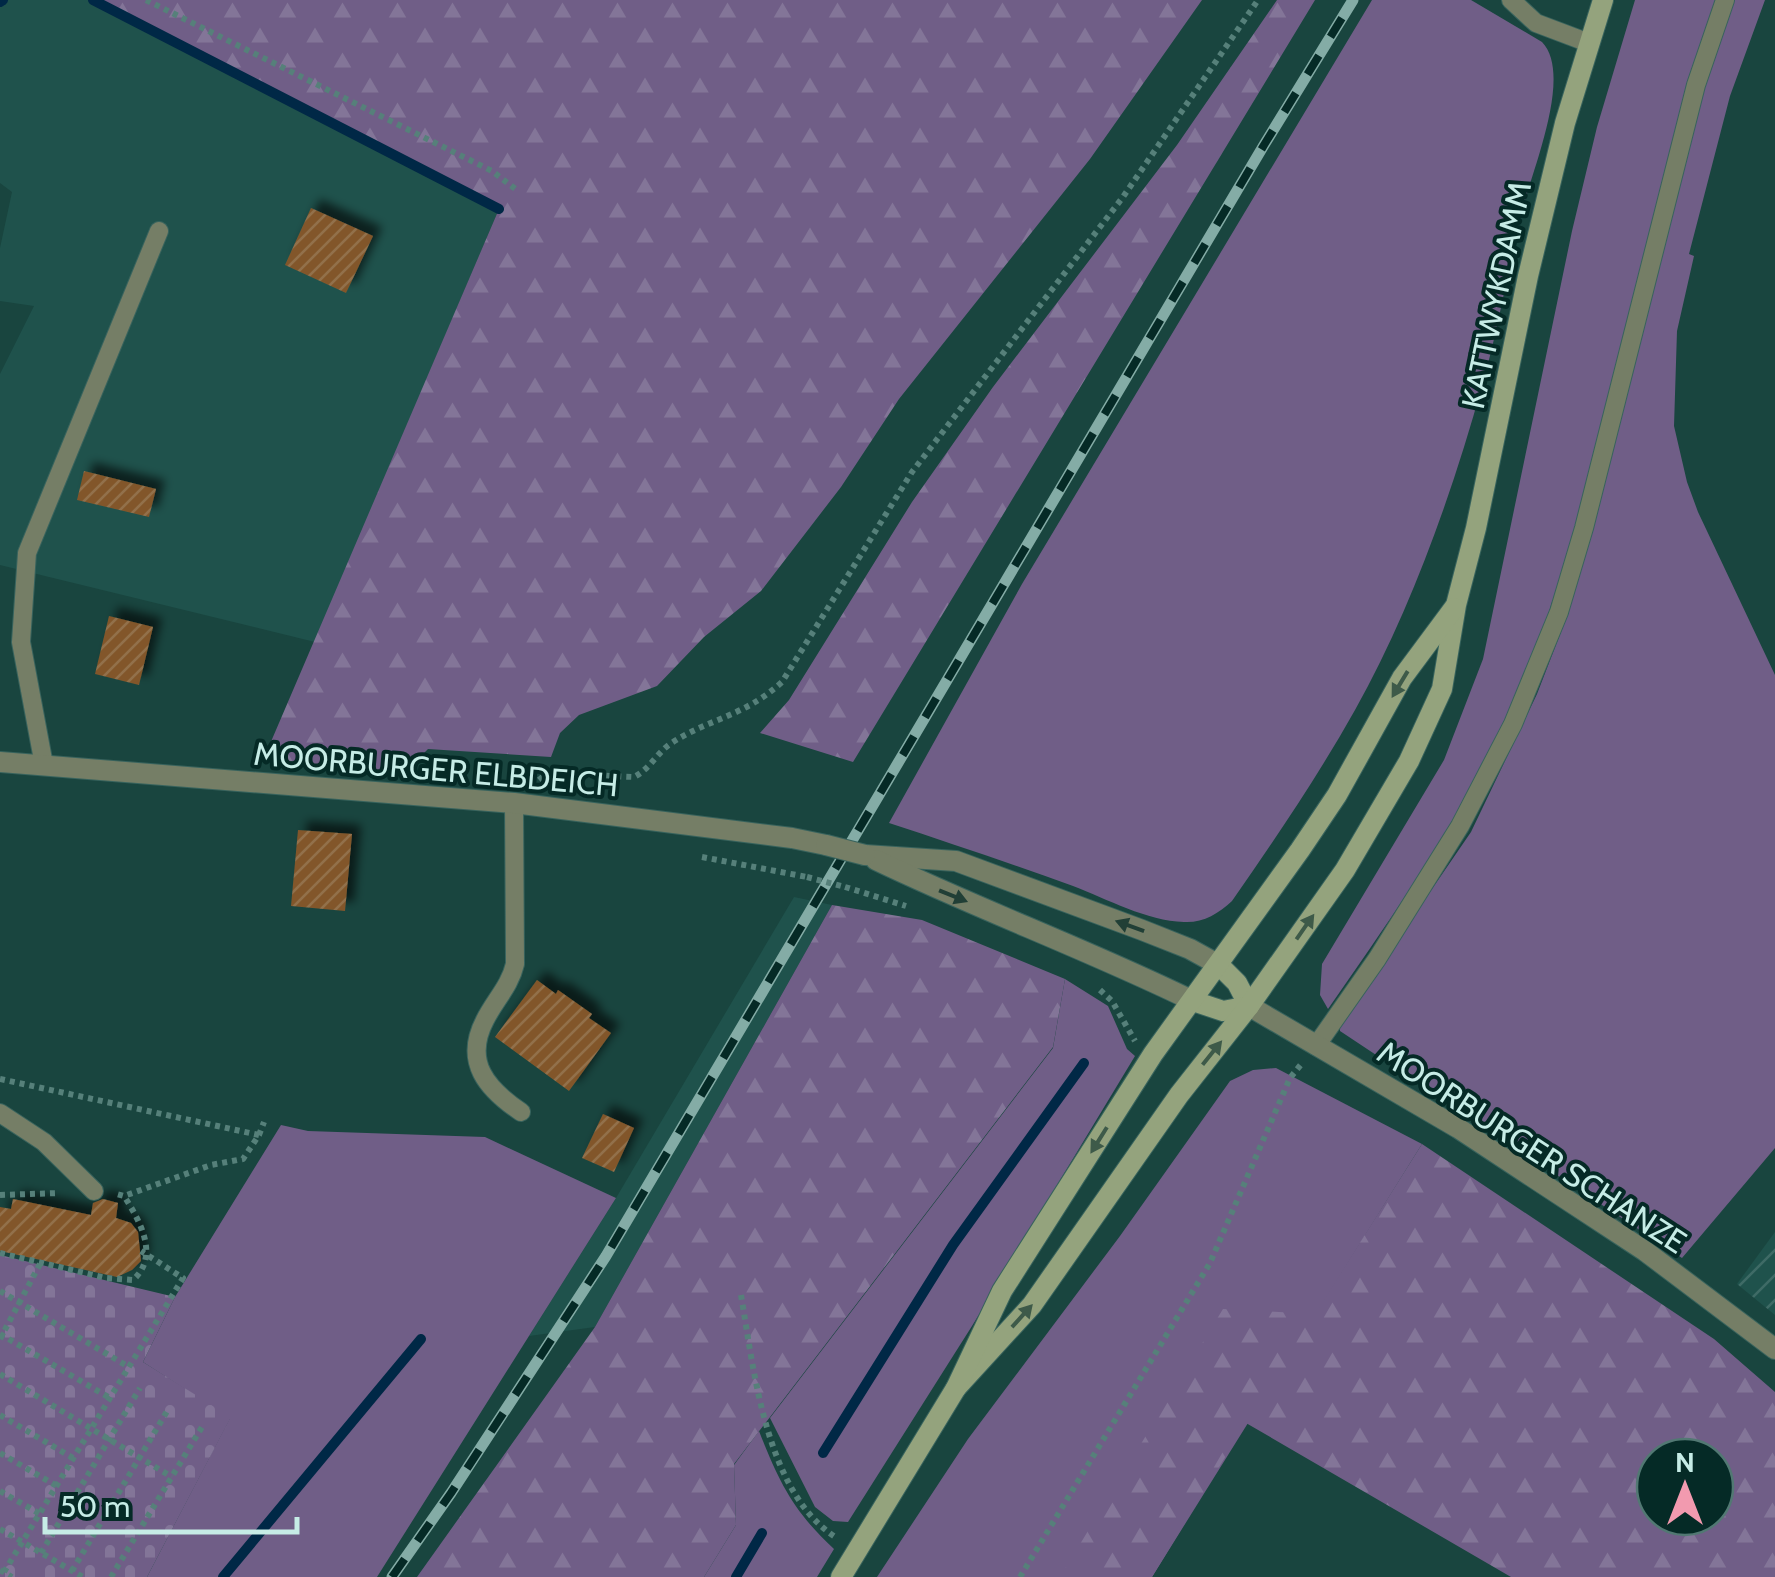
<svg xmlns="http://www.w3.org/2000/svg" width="1775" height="1577" font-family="Cabin,sans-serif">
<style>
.built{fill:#1f524c}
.industrial{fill:url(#industrial-furrows)}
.green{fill:#705e87}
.forest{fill:url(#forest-firs);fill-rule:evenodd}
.cemetery{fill:url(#cemetery-stones)}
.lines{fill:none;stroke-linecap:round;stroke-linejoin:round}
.stream{stroke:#002846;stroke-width:10}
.building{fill:url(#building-hatch);filter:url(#shadow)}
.service-casing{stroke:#38635d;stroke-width:20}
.minor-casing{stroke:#38635d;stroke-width:22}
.secondary-casing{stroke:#38635d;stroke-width:22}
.path{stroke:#56807a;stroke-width:6;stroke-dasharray:5 5;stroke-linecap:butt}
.service{stroke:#757e66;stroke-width:18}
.minor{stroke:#757e66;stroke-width:20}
.secondary{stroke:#94a37d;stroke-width:20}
.rail-casing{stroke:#84aca6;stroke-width:11}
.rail{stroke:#052a26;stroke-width:8;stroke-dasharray:22;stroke-linecap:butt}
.minor-bridge-casing{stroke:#38635d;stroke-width:22;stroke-linecap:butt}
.path-bridge{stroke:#56807a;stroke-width:6;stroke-dasharray:5 5;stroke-linecap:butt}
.minor-bridge{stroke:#757e66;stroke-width:20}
.oneway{fill:#3e5a49}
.oneway2{fill:#213f36}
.labels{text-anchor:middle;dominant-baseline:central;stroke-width:8;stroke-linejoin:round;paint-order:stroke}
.street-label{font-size:32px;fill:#c6ece6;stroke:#052a26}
</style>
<defs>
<pattern id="industrial-furrows" width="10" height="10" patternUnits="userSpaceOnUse" patternTransform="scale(2.5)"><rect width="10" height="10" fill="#1f524c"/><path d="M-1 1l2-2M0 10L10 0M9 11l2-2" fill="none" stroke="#3e6b66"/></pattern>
<pattern id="forest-firs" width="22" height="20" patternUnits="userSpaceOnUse" patternTransform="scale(2.5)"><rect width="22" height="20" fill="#705e87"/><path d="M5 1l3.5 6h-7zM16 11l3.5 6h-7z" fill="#837598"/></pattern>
<pattern id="cemetery-stones" width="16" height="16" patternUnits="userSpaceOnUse" patternTransform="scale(2.5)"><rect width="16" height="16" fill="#705e87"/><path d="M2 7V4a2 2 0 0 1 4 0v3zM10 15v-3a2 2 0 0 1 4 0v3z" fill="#837598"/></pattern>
<pattern id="building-hatch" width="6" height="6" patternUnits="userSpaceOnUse" patternTransform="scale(2.5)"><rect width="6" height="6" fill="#82572c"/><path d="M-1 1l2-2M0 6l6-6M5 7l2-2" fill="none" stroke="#926f4b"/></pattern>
<filter id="shadow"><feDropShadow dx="9" dy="-9" stdDeviation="5" flood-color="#0009"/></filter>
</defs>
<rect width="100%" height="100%" fill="#19453f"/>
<g class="built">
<path d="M3 0H93L499 209 315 642 0 565V374L34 306 0 301V248L12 192 0 183V2Z"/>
<path d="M794 897 832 905 595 1327 529 1336 616 1198Z"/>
</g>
<path class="industrial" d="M1775 1232V1315L1737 1284Z"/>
<g class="green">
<path d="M1372 0H1471L1542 42C1573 74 1533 168 1523 208 1508 267 1499 327 1482 386 1452 494 1410 612 1355 710 1318 776 1275 839 1232 901 1218 914 1203 923 1184 922 1147 921 1107 899 1073 886 1012 864 950 843 889 823L1022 584Z"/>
<path d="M1635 0H1765L1730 96 1689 254 1694 256 1677 331 1674 426 1687 482 1698 512 1775 675V1148L1682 1258 1340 1031V1023L1471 832 1537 694 1569 611 1552 602C1508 751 1416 883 1328 1009L1320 995 1322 964 1444 760 1483 659 1572 231 1597 127Z"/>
<path d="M1065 979 1108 1006 1127 1049 1135 1056 972 1326 848 1522 833 1521 815 1507 770 1418 1053 1048Z"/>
<path d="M1276 1068 1422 1144 1152 1577H877L968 1439 1120 1236 1230 1081 1253 1070Z"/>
<path d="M281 1125 308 1131 485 1137 616 1198 377 1577H147L230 1418 143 1362 175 1297Z"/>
<path d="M759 1431C779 1482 793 1511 834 1549L817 1577H704L736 1525 734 1465Z"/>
</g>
<g class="forest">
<path d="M93 0H1202L1090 159 899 399 841 487 761 591 704 637 657 686 579 715 560 733 551 757 428 749 402 775 264 758 499 209Z"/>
<path d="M1277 0H1315L853 762 760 733 789 700 912 502 993 387 1177 145Z"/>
<path d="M832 905 922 920 1065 979 1053 1047 734 1464 736 1525 704 1577H417L595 1327Z"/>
<path d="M1422 1144 1714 1339 1775 1392V1577H1511L1246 1423 1152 1577H1060L1223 1309 1315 1314ZM1655 1457H1715V1517H1655Z"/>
</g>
<path class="cemetery" d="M0 1255 175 1297 143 1362 231 1417 147 1577H0Z"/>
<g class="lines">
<g class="stream">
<path d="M93 0 499 209"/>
<path d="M0 2 3 0"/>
<path d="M823 1453 953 1245 1084 1063"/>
<path d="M223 1577 421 1339"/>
<path d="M736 1577 762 1533"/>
</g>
</g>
<g class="building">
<path d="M311 208 373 236 346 293 285 265Z"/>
<path d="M84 471 156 489 149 517 77 500Z"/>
<path d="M109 616 153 627 139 685 95 674Z"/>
<path d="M298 830 352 834 345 911 291 906Z"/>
<path d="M537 980 556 994 558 990 592 1014 589 1018 611 1033 569 1091 495 1037Z"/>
<path d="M603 1114 634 1128 614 1172 582 1158Z"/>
<path d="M13 1199 91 1215 93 1203 103 1199 118 1203 116 1218 131 1223 138 1232 141 1261 132 1270 117 1277 0 1251V1207L11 1209Z"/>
</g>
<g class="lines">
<defs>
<g id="service">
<path d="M1511 0 1536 23 1589 43"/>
<path d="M44 765 21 642 27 553 159 231"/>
<path d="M514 803 515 964C510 986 495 1000 485 1020 463 1062 487 1089 521 1112"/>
<path d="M1316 1046 1377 959 1460 826 1513 724 1559 612 1584 528 1696 85 1725 0"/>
<path d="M0 1113 44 1142 94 1191"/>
</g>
<g id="minor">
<path d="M0 762 514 803 792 838 826 845"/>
<path d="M865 855 956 861 1142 930 1190 949 1219 965"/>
<path d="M876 860C980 910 1089 950 1193 1001"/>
<path d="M1249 1006 1458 1128 1645 1251 1775 1349"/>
</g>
<g id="secondary">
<path d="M1219 965 1237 983 1249 1006"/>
<path d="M1193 1001 1223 1011 1249 1006"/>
<path d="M956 1388 1032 1305 1179 1095 1249 1006 1345 870 1409 761 1442 689 1456 605 1476 528 1528 276 1565 123 1603 0"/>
<path d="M841 1577 956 1388 1002 1291 1153 1054 1300 850 1337 795 1402 678 1454 608"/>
</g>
</defs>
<use href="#service" class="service-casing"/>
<use href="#minor" class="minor-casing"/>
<use href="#secondary" class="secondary-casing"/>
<g class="path">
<path d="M146 0 492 171 518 191"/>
<path d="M539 780 547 773 634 777C650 769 656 754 670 744 707 719 744 717 782 682L912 472 1123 197 1258 0"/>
<path d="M702 857 807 877"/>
<path d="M845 887 906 906"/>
<path d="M1100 990 1112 1001 1135 1041"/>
<path d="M0 1079 259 1135 243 1159 211 1165 124 1196 117 1194"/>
<path d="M259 1135 264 1122"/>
<path d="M0 1195 59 1193"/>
<path d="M0 1253 106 1278 133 1280C160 1256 140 1221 124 1196"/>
<path d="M0 1291 129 1367"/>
<path d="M741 1295C754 1371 766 1494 837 1538"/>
<path d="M0 1334 110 1398"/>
<path d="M0 1339 41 1262"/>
<path d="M0 1374 172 1477"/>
<path d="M0 1415 73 1458"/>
<path d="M0 1453 57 1486"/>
<path d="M0 1491 40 1514"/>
<path d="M0 1529 83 1577"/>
<path d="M41 1553 140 1388"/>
<path d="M0 1570 12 1577"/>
<path d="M72 1571 169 1408"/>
<path d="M4 1572 183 1278 141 1251"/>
<path d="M111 1577 202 1427"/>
<path d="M1020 1577 1210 1263 1290 1078 1303 1062"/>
</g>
<use href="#service" class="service"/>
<use href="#minor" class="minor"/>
<use href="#secondary" class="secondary"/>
<defs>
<path id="rail" d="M392 1577 451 1493 606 1256 1264 145 1353 0"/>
</defs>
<use href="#rail" class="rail-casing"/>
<use href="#rail" class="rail"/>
<defs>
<path id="minor-bridge" d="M826 845 865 855"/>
</defs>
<use href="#minor-bridge" class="minor-bridge-casing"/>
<path class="path-bridge" d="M807 877 845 887"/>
<use href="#minor-bridge" class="minor-bridge"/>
</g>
<defs><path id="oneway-solid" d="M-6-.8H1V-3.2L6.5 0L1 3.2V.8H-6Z" transform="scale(2.5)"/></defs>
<g class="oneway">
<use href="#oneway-solid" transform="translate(1400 684) rotate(121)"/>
<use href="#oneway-solid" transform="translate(1305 927) rotate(-55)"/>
<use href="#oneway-solid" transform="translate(1212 1053) rotate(-51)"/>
<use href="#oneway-solid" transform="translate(1099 1140) rotate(122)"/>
<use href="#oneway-solid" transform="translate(1022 1316) rotate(-48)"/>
</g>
<g class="oneway2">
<use href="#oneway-solid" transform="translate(953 896) rotate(22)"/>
<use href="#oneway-solid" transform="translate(1130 926) rotate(-160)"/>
</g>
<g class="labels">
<g class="street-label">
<text transform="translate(1496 295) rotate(-78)">KATTWYKDAMM</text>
<text transform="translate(436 769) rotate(5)">MOORBURGER ELBDEICH</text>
<text transform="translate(1532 1147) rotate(33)">MOORBURGER SCHANZE</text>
</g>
</g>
<g transform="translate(1685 1487)"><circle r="48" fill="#052a26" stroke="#527873" stroke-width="2.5"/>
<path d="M0-8L18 38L0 25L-18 38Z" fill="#f29aaf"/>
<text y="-15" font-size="28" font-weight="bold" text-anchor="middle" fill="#c6ece6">N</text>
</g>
<path d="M45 1517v15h252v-15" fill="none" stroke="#c6ece6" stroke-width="5"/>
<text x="60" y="1517" font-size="30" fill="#c6ece6" stroke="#052a26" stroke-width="8" paint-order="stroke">50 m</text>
</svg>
